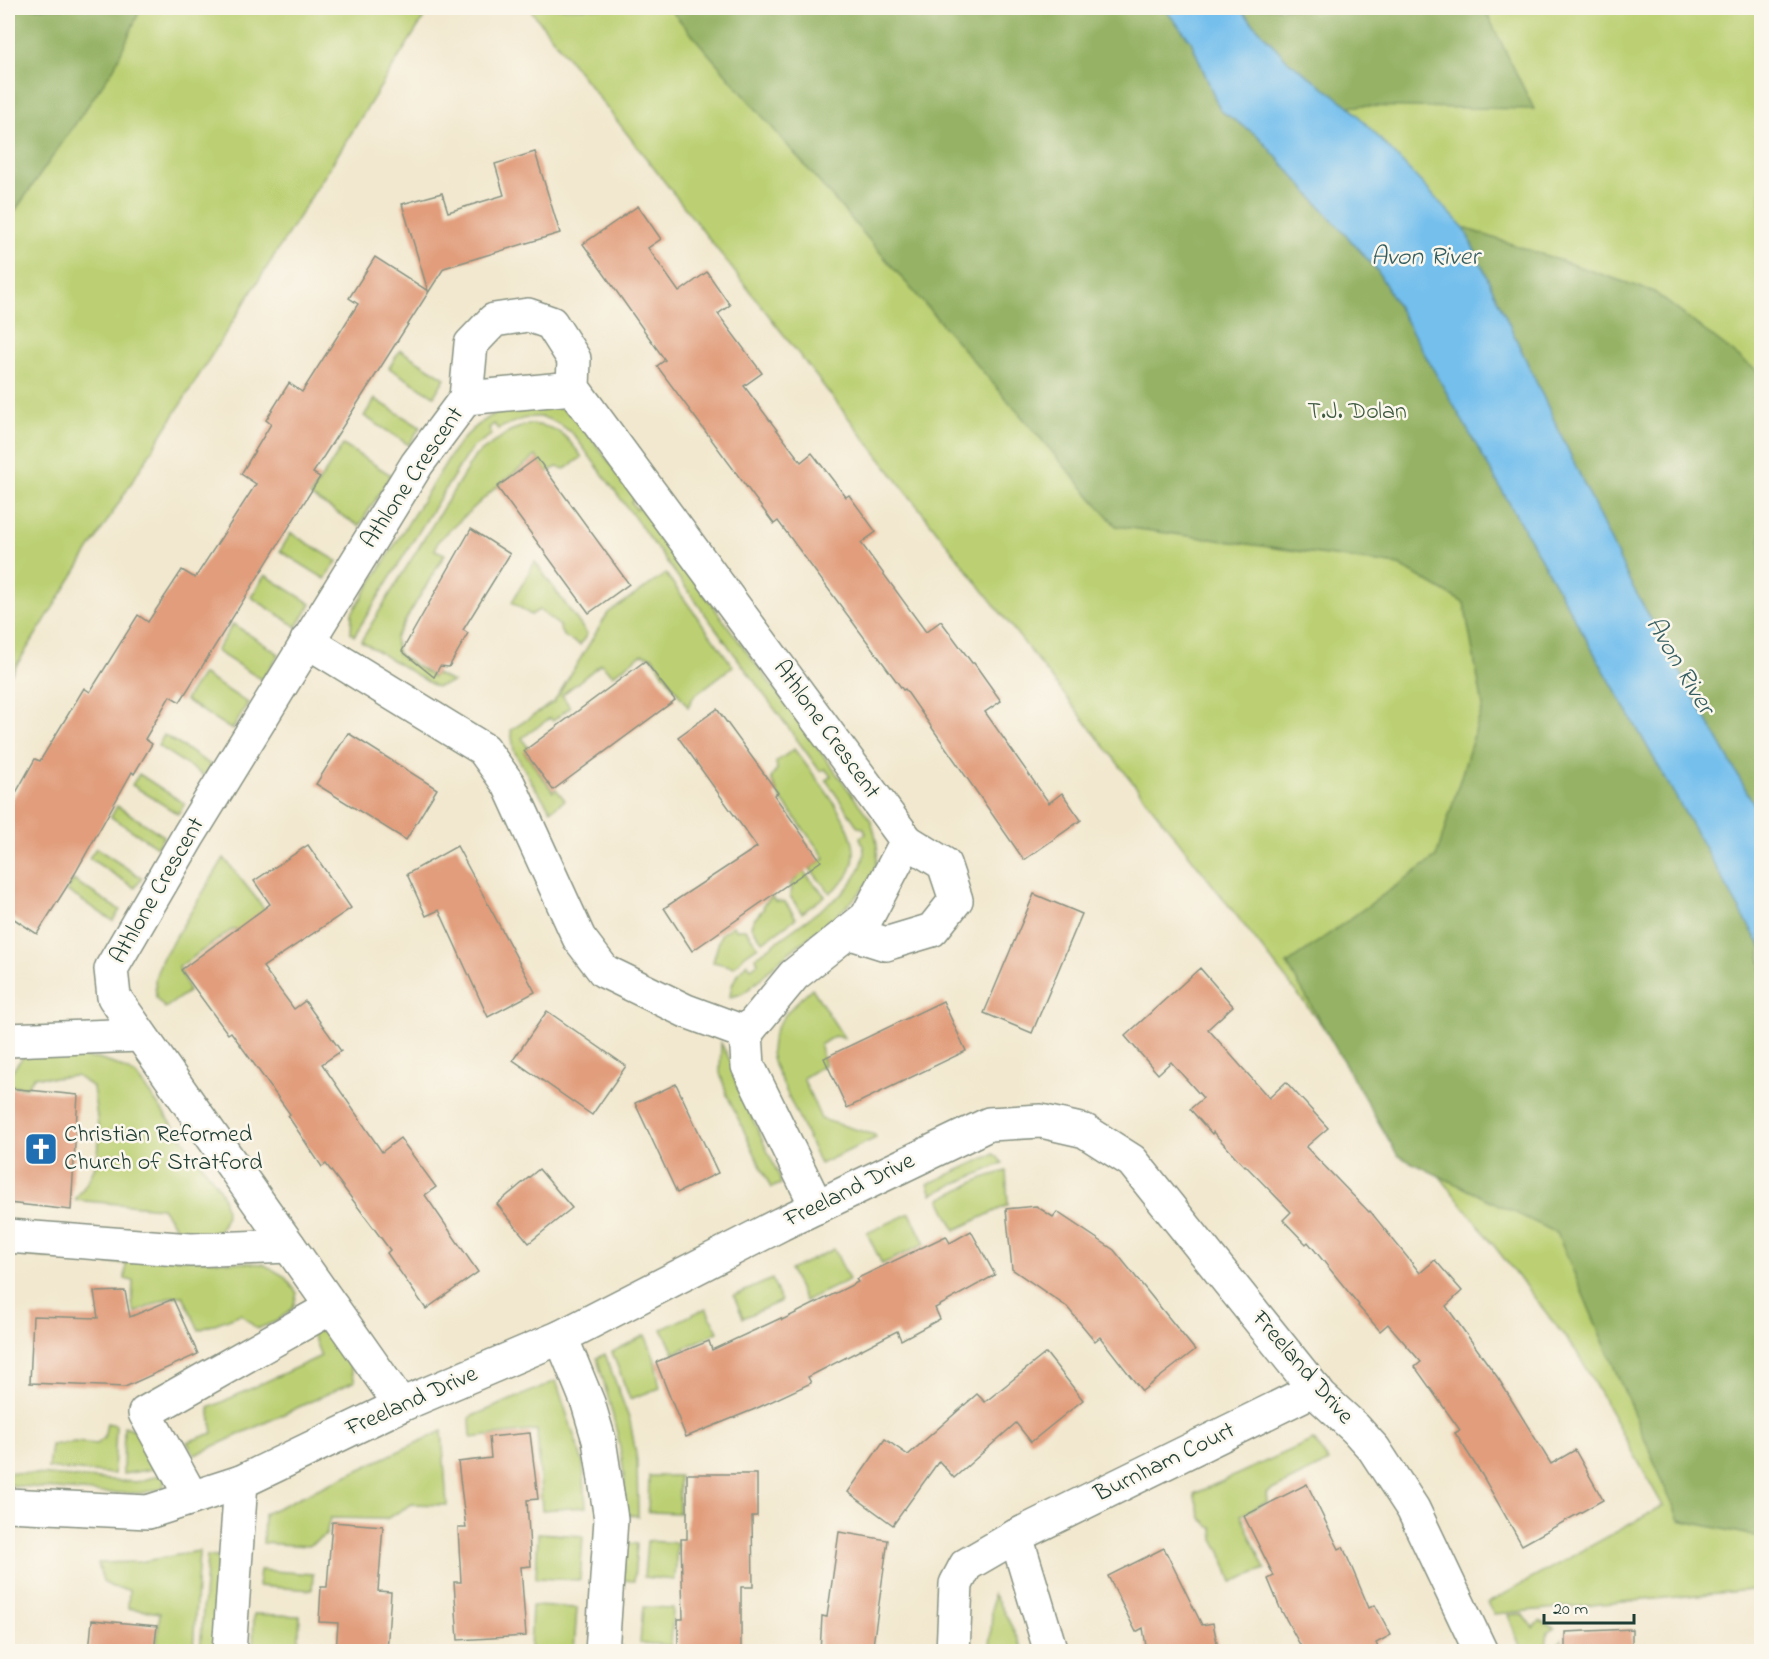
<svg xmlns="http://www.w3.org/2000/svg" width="1769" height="1659" font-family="'Indie Flower',sans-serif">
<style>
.green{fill:#bcd073;stroke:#6e8654;stroke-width:1.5}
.forest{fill:#95b265;stroke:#5a784c;stroke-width:1.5}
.water{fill:#74bfed;stroke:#4a7e90;stroke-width:1.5}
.building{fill:#e19d7c}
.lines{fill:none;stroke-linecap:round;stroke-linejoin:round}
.minor-casing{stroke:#889282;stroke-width:36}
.minor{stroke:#fff;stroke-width:33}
.labels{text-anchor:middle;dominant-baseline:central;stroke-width:5;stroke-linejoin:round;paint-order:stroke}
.park-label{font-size:24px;fill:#3e5a41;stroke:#fbf7ec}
.street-label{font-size:24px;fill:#1f3d34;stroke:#fbf7ec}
.poi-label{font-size:24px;fill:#1f3d34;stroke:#fbf7ec;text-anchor:start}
.water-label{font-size:26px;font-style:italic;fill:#345e62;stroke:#fbf7ec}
</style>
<rect width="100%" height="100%" fill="#fbf7ec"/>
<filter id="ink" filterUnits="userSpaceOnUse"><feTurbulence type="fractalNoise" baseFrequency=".0167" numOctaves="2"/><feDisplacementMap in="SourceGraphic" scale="12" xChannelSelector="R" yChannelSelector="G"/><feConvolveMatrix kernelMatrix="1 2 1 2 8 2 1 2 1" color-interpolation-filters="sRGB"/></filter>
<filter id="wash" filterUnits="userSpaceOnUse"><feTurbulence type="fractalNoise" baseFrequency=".008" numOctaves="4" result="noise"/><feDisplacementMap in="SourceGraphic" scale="24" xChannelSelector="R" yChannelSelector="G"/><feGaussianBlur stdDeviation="1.35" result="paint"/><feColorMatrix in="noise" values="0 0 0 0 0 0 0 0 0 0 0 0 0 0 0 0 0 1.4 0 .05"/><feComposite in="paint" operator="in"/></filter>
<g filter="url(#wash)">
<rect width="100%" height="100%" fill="#f2e8cf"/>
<g class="green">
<path d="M8 8H430L8 679Z"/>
<path d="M529 8H1761V1589L1494 1614 1488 1603 1663 1506 1576 1351Z"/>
<path d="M400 350 445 378 434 396 389 368Z"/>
<path d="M375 399 420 427 409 445 364 416Z"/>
<path d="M547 402 563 409 577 419 636 498 631 502 636 509 640 507 870 819C877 837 881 855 873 873 860 903 807 937 781 959 770 968 755 986 743 993 739 995 734 996 730 997 731 982 737 974 747 963L751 968 758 963 756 957 842 894C852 883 864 868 864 852 864 847 861 842 860 837L866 834 864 828 858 827 826 780 831 776 825 769 820 771 574 435C545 410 530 414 498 429L494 424 489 428 491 435 473 447 466 456 354 636 351 633 352 613 454 450C468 431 491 412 514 406 524 403 537 403 547 402Z"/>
<path d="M529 424C558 426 565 434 582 457L565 469 557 467 547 472 536 456 496 487 438 541 435 550 445 554 395 638 398 654 433 677 436 674 453 682 436 687 361 641 475 456 510 431Z"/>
<path d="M343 445 391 475 359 526 310 496Z"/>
<path d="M291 533 337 561 325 579 280 551Z"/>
<path d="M535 562 587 634 580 645C572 640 559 637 560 626L539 610 531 615 512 602Z"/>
<path d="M666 574 733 666 694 696 688 707 652 657 642 654 613 675 601 664 562 695 570 707 553 721 550 718 522 738 528 748 524 752 553 792 556 789 565 800 551 810 534 786 514 751 511 730 554 702 608 613Z"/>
<path d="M265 575 311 604 297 627 251 597Z"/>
<path d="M233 624 279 654 262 680 216 651Z"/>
<path d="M202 674 248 703 232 730 185 700Z"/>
<path d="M164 735 211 765 204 776 158 746Z"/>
<path d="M794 749C813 775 855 822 854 854 854 862 851 870 847 877 843 883 835 888 830 893L810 869 825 858 779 796 771 778 777 769 776 762Z"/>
<path d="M139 774 185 804 178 814 132 785Z"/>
<path d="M117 806 164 836 157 847 111 817Z"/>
<path d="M96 848 142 878 135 888 89 858Z"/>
<path d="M224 858 279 927 233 929 179 967 189 991 165 1008 156 998 155 978 162 959Z"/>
<path d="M803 871 825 896 802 913 790 896 792 889 790 885Z"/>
<path d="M73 880 120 910 113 921 67 891Z"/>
<path d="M772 897 775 901 785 902 796 918 763 942 751 926 753 921 764 908 763 905Z"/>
<path d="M733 926 735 929H745L758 946 745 955 734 967 713 962 721 934Z"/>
<path d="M812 988 844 1038 834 1036 820 1045 824 1065 803 1078 821 1119 875 1135 876 1138 820 1164 774 1065C773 1061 771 1055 771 1051 771 1024 794 1004 812 988Z"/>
<path d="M721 1043 732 1064 736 1083 779 1176 781 1184 771 1188 727 1095 720 1073Z"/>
<path d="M37 1055 98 1059 117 1065 136 1075 219 1188C231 1214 228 1225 205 1243L184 1239 162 1208 75 1200C84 1187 94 1174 97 1158 102 1141 95 1105 93 1087L76 1076 53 1078 34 1076 27 1087 8 1086V1076L23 1057Z"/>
<path d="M994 1154 1003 1163 932 1194 928 1184Z"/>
<path d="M1006 1171 1008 1205 955 1230 940 1199 983 1178Z"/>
<path d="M910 1213 925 1244 882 1264 867 1233Z"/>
<path d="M8 1247 263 1264 284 1276 297 1293 293 1308 277 1321 257 1329 241 1314 199 1330 183 1296 170 1297 135 1313 132 1304 133 1281 125 1279 126 1264 8 1254Z"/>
<path d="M834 1249 849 1280 805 1301 790 1270Z"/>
<path d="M772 1279 781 1301 743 1318 734 1296Z"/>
<path d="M706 1308 718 1332 674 1353 662 1329Z"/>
<path d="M309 1326 323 1328 350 1366 355 1381 195 1455 187 1442 213 1433 209 1408 321 1356Z"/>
<path d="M645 1335 654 1357 660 1388 630 1399 612 1352Z"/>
<path d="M605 1354 630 1421 637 1460 638 1516 626 1514C625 1494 625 1474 621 1454 616 1421 606 1390 597 1358Z"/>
<path d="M556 1381 583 1463 586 1507 542 1510 537 1430 471 1438 470 1417Z"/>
<path d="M107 1423 116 1425 114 1474 48 1468 51 1445 75 1442 97 1444 104 1438Z"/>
<path d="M124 1426 141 1432 165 1467 123 1474Z"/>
<path d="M442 1431 447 1505 412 1504 386 1519 330 1518 326 1535 308 1546 263 1543 264 1514Z"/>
<path d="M1313 1440 1329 1462 1266 1493 1267 1502 1241 1515 1265 1569 1232 1582 1221 1552 1214 1540 1213 1529 1201 1518 1194 1494Z"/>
<path d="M8 1472 136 1482 166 1474 163 1488 142 1493H105L8 1485Z"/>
<path d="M649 1476H679V1513L648 1512Z"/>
<path d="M538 1533 583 1536 580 1580 536 1578Z"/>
<path d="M647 1541 677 1543 675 1580 644 1577Z"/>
<path d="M625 1543 637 1544 634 1581 623 1580Z"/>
<path d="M199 1551 193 1651H156L160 1613 128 1608 129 1590 112 1587 103 1582 98 1563 140 1562Z"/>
<path d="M207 1556 218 1557 213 1651 200 1652Z"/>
<path d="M260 1570 313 1574 312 1590 258 1586Z"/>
<path d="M993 1594 1007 1617 1024 1651H990Z"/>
<path d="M532 1606 577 1608 574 1651 530 1650Z"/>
<path d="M643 1607 673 1608 671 1645 640 1643Z"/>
<path d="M254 1614 300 1616 298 1651H253Z"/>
<path d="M1523 1614 1533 1628 1540 1621 1555 1628 1548 1632 1546 1646 1555 1649 1562 1640 1564 1651H1522L1508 1615Z"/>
</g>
<g class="forest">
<path d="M8 8H141L114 68 8 221Z"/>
<path d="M669 8H1164L1191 41 1220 110 1258 136 1377 270 1761 947V1537L1679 1520 1557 1233 1398 1156 1287 964 1436 857 1483 706 1464 603 1399 565 1116 526Z"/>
<path d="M1239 8H1484L1534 109 1349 106 1287 60Z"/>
<path d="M1464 228 1654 292 1761 374V817L1629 580Z"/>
</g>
<path class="water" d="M1164 8H1239L1287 60 1349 106 1464 228 1629 580 1761 817V947L1377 270 1258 136 1220 110 1191 41Z"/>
<g id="blocks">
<g class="building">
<path d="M535 152 560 233 444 268 313 473 320 477 180 702 170 696 145 739 152 744 134 774 132 772 73 877 37 934 8 915V807L35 759 40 761 84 688 90 692 138 615 148 622 182 570 195 578 256 484 241 474 271 424 266 420 289 383 302 392 358 304 349 298 375 257 428 291 402 204 442 193 448 212 504 195 495 164Z"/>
<path d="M638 206 661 239 648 248 679 292 707 272 730 305 718 314 762 373 744 386 801 462 812 453 846 497 849 495 876 532 861 543 926 632 941 621 972 663H974L1001 701 985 712 1049 803 1062 793 1081 820 1024 860 905 689 903 690 778 521 774 524 657 366 665 360 583 244Z"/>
<path d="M537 458 629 584 589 613 497 487Z"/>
<path d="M471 529 510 554 463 630 468 633 449 667 440 666 434 677 402 651Z"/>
<path d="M645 661 675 700 553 790 524 751Z"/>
<path d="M717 709 778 793 774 795 821 861 692 951 664 908 757 847 678 737Z"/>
<path d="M348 733 437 789 406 840 316 784Z"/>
<path d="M308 845 351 908 263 967 294 1009 305 1001 341 1051 322 1064 382 1152 400 1138 436 1187 425 1195 478 1272 426 1309 387 1253 390 1250 326 1164 322 1167 288 1116 290 1114 231 1032 228 1034 181 970 270 904 254 881Z"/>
<path d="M457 846 535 992 488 1017 439 910 426 916 407 874Z"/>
<path d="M1034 894 1082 914 1032 1033 984 1013Z"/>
<path d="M1200 968 1233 1006 1208 1029 1269 1098 1286 1082 1328 1128 1306 1147 1369 1212 1370 1211 1420 1273 1435 1260 1462 1291 1446 1306 1498 1378 1551 1464 1575 1450 1603 1500 1522 1545 1482 1475 1455 1433 1460 1430 1415 1367 1421 1362 1388 1324 1380 1331 1358 1306 1359 1305 1308 1242 1306 1244 1283 1220 1291 1212 1245 1165 1244 1166 1213 1132 1212 1134 1190 1109 1203 1098 1171 1062 1158 1074 1125 1036Z"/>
<path d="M943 1001 966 1051 847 1108 824 1058Z"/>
<path d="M547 1011 626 1066 592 1115 513 1060Z"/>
<path d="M676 1084 718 1173 677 1193 635 1103Z"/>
<path d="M8 1088 78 1095 71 1210 8 1203Z"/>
<path d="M539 1169 572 1208 529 1243 497 1204Z"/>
<path d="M1036 1206 1053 1217 1057 1212 1114 1250 1195 1350 1142 1391 1100 1337 1095 1341 1067 1307 1012 1269 1006 1209Z"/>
<path d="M971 1231 995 1275 935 1308 940 1319 901 1340 897 1331 808 1377 811 1383 755 1409 686 1437 656 1362 709 1341 712 1350 781 1318 782 1320 858 1282 856 1279 946 1236 950 1243Z"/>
<path d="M125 1291 130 1317 173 1299 198 1354 125 1387 30 1383 33 1316 98 1318 94 1292Z"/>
<path d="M1046 1353 1083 1400 1031 1442 1016 1423 954 1478 939 1461 893 1525 848 1492 885 1439 908 1455 977 1394 985 1402Z"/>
<path d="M530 1433 538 1499 527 1500 531 1566 521 1567 526 1636 458 1640 454 1582H461L458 1528H466L458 1462 491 1458 489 1437Z"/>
<path d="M687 1474H757V1516H752L753 1587H741V1652H678V1619H683L681 1539H687Z"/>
<path d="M1307 1484 1339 1549 1343 1547 1369 1608 1375 1605 1391 1635 1376 1643 1380 1652H1304L1280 1608 1268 1579 1274 1576 1244 1516Z"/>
<path d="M332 1522 383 1526 378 1591 391 1592 387 1652H336L338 1623 319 1622 321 1587H327Z"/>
<path d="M839 1532 888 1540 872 1652H820L822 1616 827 1617Z"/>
<path d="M1164 1548 1202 1625 1213 1623 1219 1652H1147L1143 1628 1136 1632 1108 1576Z"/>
<path d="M92 1620 157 1626 154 1652H89Z"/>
<path d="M1632 1629V1652H1565V1632Z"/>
</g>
</g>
</g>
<g filter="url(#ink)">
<use href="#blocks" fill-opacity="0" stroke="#889282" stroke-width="1.5"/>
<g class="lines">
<defs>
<g id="minor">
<path d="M466 398 471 344 494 320 528 315 551 323 574 359 573 388 907 841 867 917 794 975 746 1033 748 1066 817 1207"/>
<path d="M307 641 483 749 509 785 579 938 604 971 686 1011 746 1033"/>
<path d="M848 932 886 944 892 942 932 930 956 900 944 864 907 841"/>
<path d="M8 1040 140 1035"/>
<path d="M8 1236 191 1250 289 1246"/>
<path d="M561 1337 588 1403 599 1440 611 1519 602 1652"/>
<path d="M401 1405 114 997 111 969 189 835 417 464 466 398 573 388"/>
<path d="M192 1498 145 1413 332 1307"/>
<path d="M8 1505 148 1512 241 1482 401 1405 561 1337 781 1224 989 1124 1041 1121 1085 1131 1132 1161 1321 1397 1355 1428 1374 1449 1413 1509 1481 1652"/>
<path d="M1016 1536 1051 1652"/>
<path d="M229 1652 241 1482"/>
<path d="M953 1652 956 1584 966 1565 1016 1536 1315 1389"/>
</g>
</defs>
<use href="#minor" class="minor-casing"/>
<use href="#minor" class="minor"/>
</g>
</g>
<defs>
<symbol id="church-square" viewBox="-11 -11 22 22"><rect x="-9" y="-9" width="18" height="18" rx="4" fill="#1f6fb2" stroke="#fbf7ec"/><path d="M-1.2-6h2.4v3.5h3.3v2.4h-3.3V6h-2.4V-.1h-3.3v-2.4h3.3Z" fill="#fff"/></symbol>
</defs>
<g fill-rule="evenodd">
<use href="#church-square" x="22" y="1130" width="38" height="38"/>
</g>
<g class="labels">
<g class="park-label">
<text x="1357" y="412">T.J. Dolan</text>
</g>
<g class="street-label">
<text transform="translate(413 478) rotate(-56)">Athlone Crescent</text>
<text transform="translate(826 730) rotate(54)">Athlone Crescent</text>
<text transform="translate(158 891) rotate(-60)">Athlone Crescent</text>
<text transform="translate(850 1191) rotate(-26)">Freeland Drive</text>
<text transform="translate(1302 1368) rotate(49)">Freeland Drive</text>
<text transform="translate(412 1402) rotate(-24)">Freeland Drive</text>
<text transform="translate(1165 1463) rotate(-26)">Burnham Court</text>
</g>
<g class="poi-label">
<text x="64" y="1135">Christian Reformed<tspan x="64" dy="28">Church of Stratford</tspan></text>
</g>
<g class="water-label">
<text x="1425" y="258">Avon River</text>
<text transform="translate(1679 666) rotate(59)">Avon River</text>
</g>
</g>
<rect width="1769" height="1659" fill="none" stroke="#fbf7ec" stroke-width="30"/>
<path d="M1544 1614v9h90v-9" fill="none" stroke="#1f3d34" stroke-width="3"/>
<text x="1553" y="1614" font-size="18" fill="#1f3d34" stroke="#fbf7ec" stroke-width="4.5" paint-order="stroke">20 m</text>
</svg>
